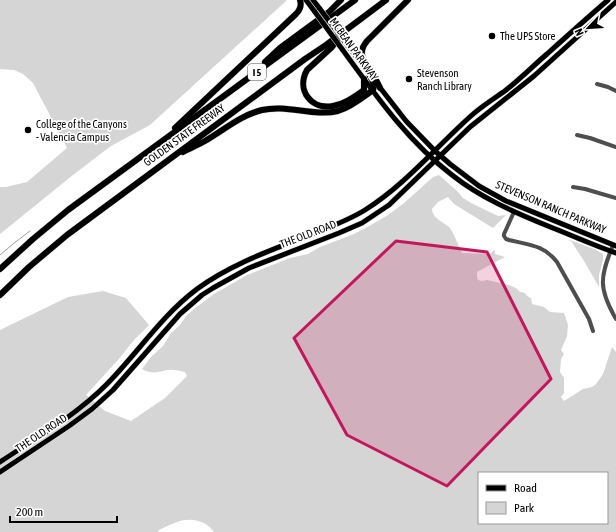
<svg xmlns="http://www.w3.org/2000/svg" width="616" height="532" font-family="'Asap Condensed',sans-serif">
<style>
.green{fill:#d5d5d5;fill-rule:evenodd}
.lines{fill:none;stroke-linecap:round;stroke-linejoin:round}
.stream{stroke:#9c9c9c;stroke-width:1}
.major-casing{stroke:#dbdbdb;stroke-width:6}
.highway-casing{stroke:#dbdbdb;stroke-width:7}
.minor{stroke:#4e4e4e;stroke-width:4}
.major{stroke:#000;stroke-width:5}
.highway{stroke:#000;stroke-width:6}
.major-bridge-casing{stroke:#dbdbdb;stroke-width:6;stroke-linecap:butt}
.major-bridge{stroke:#000;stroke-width:5}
.marked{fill:#c2185b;fill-opacity:0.2;stroke:#c2185b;stroke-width:3;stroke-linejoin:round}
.poi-dot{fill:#000;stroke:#fff;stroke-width:1.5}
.labels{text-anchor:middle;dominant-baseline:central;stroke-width:3.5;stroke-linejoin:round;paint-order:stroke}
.shield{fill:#fff;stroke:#4c4c4c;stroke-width:1}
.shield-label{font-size:10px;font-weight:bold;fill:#000}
.poi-label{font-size:11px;fill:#000;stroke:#fff;text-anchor:start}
.street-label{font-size:11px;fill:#000;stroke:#fff}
</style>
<rect width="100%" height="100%" fill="#fff"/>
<g class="green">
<path d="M0 0H286V1L150 125 111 146 73 175 0 234V187H6L27 182 67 148 33 83 23 74 14 70 0 69Z"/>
<path d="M439 175 457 191 463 198 471 203 498 216 506 215 493 228 454 204 448 197 438 202 432 209C433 219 442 221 449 227 453 231 459 247 462 253L489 254 495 250V254L505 257 477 272V277L478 280 482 281 487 280 509 285 516 288 520 292C527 292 525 296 531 298L532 304 544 307 550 312 564 313 568 325 567 336 561 350 564 354 561 359 560 372 564 378V393L561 397 564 401 583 389 592 387 596 384 603 374 612 347 616 352V532H214C206 520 190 517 177 522 171 524 165 527 159 530L158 532H0V330L68 297 103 291 126 298 149 325 134 340 118 360 86 395 105 411 131 421 165 398 187 376 185 372C179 371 173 369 168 370 157 372 153 375 142 369L151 357 163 346 171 333 180 325 186 316 194 309 214 294 247 275 290 258 308 254 320 247 354 234 371 225 388 215 403 204 433 177ZM479 473H607V523H479Z"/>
<path d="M567 239 594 249 603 254V260L599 275V287L584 261 573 244 572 242Z"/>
</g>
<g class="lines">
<path class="stream" d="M0 255 13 244 30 231"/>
<defs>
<g id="major">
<path d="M306 0 315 12"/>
<path d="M313 0 320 9"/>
<path d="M348 46 371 76"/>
<path d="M342 49C375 94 407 141 452 175 481 198 514 212 548 226 571 235 593 245 616 253"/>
<path d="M378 85 406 121 435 151 450 164 479 186 506 201 616 246"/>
<path d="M0 462C36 438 75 416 106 385 137 354 161 316 197 289 232 263 275 249 315 233 332 226 349 220 365 210 405 185 436 147 472 115 482 106 495 98 506 90 520 79 533 66 547 54 567 36 587 18 608 0"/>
<path d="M0 472 69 426 92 409 113 390 180 314 202 295 213 288 249 268 339 233 362 223 389 205 470 127 534 76 616 2"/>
</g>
<g id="highway">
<path d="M340 37 332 47 307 70C296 90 311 110 333 106 345 104 354 97 364 90V79"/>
<path d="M265 62 280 48 329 12 341 0"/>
<path d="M380 88C378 83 375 78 372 73 365 61 356 54 367 41L408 0"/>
<path d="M175 128 296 14C300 10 302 6 300 0"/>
<path d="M183 152C190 148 198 145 205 141 224 130 241 115 262 110 287 104 314 117 338 111 351 107 362 98 373 90 375 84 372 80 369 74"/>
<path d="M0 269 33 239 68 210 355 0"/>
<path d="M0 295 29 267 67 235 305 59 326 45 386 0"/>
</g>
</defs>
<use href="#major" class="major-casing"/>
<use href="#highway" class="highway-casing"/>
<g class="minor">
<path d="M597 84 608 87 616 91"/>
<path d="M577 135 590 138 616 147"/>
<path d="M573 187 585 189 616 198"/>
<path d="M514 212 504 234V236L506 239 509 240C529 245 544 245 557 262L589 319 593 331"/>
<path d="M613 245C600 277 598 288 616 319"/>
</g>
<use href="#major" class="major"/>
<use href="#highway" class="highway"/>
<defs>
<g id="major-bridge">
<path d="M320 9 348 46"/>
<path d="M315 12 342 49"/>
</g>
</defs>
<use href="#major-bridge" class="major-bridge-casing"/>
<use href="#major-bridge" class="major-bridge"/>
</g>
<path class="marked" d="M396 241 487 252 551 379 447 486 347 435 294 338Z"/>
<g class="poi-dot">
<circle cx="492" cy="36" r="4"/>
<circle cx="409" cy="79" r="4"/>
<circle cx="28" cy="130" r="4"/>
</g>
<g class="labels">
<rect class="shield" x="248" y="64" width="18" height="16" rx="3"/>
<g class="shield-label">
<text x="257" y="72">I 5</text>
</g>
<g class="poi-label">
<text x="500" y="36">The UPS Store</text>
<text x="417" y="73">Stevenson<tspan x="417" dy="13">Ranch Library</tspan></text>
<text x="36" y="124">College of the Canyons<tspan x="36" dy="13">- Valencia Campus</tspan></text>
</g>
<g class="street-label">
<text transform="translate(354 49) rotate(54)">MCBEAN PARKWAY</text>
<text transform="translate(184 135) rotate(-36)">GOLDEN STATE FREEWAY</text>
<text transform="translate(551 207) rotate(23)">STEVENSON RANCH PARKWAY</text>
<text transform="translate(308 234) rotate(-21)">THE OLD ROAD</text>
<text transform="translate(41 433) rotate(-34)">THE OLD ROAD</text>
</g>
</g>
<rect x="478" y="472" width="130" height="52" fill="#ffffff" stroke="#999999"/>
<rect x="486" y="485" width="20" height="6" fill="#000000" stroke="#999999"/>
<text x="514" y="492" font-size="12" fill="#000000">Road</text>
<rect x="486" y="502" width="20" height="12" fill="#d5d5d5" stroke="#999999"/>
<text x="514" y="512" font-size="12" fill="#000000">Park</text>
<g transform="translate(588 28) rotate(245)" stroke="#ffffff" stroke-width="3" paint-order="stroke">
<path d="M0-3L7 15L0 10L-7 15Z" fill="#000000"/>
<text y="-6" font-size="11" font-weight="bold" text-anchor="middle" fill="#000000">N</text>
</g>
<path d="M10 516v6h107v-6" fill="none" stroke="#000000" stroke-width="2"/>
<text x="16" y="516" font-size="12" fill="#000000" stroke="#ffffff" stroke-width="3" paint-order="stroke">200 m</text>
</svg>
